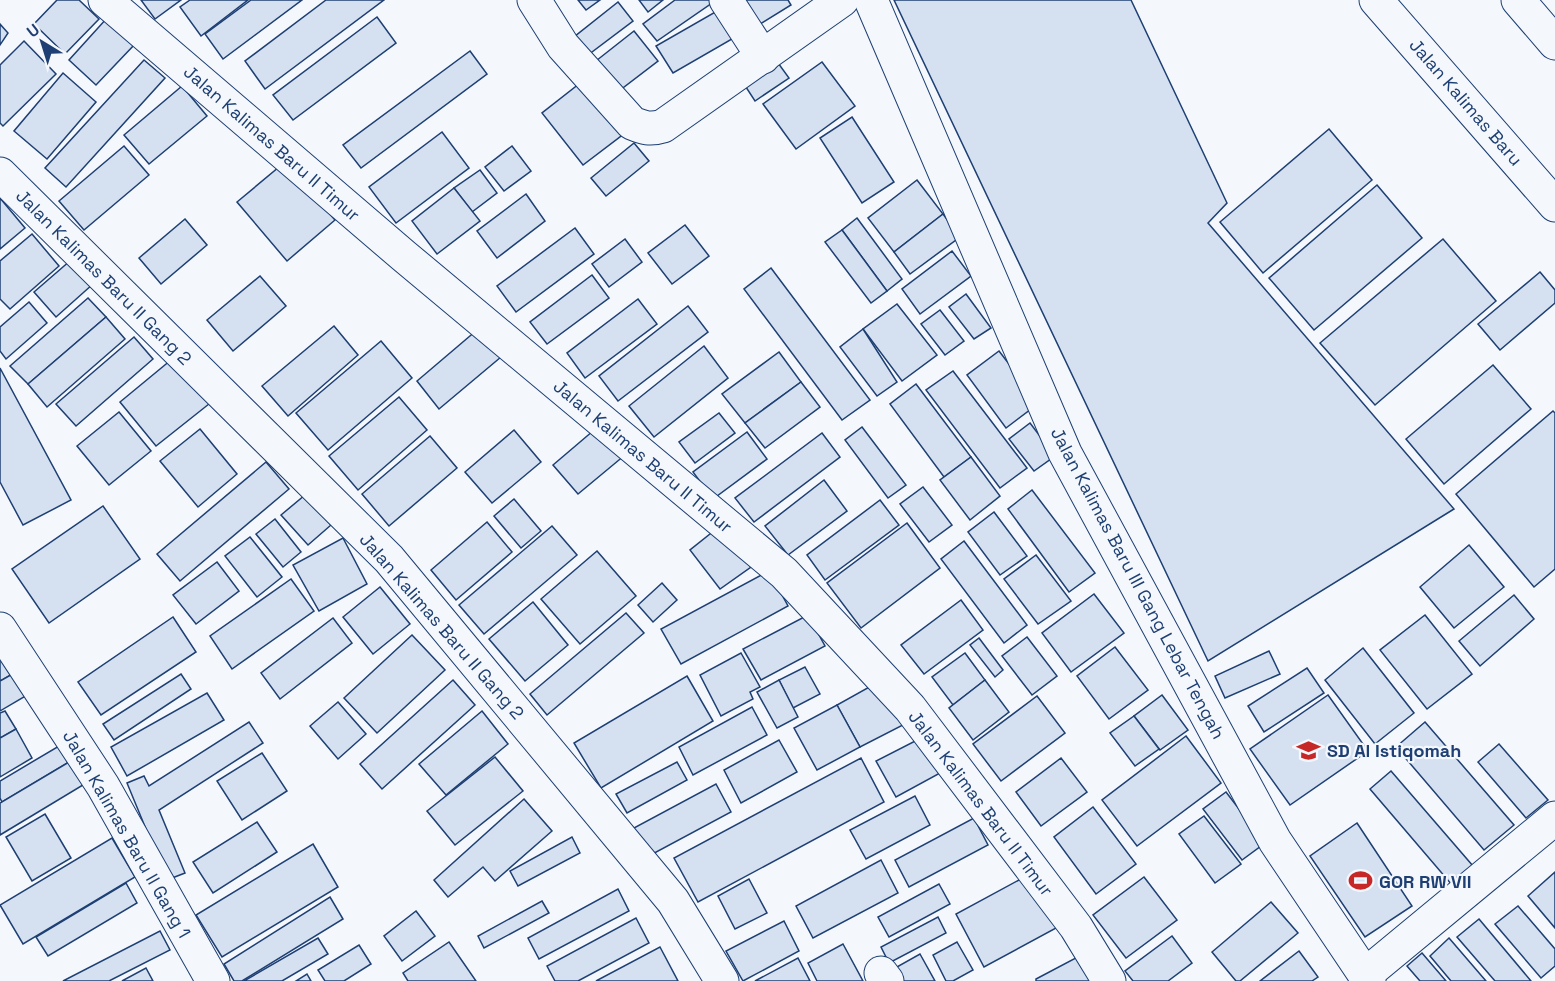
<svg xmlns="http://www.w3.org/2000/svg" width="1555" height="981" font-family="'Space Grotesk',sans-serif">
<style>
.building{fill:#d5e0f0;stroke:#1d3f73;stroke-width:1.5}
.lines{fill:none;stroke-linecap:round;stroke-linejoin:round}
.minor-casing{stroke:#1d3f73;stroke-width:35}
.minor{stroke:#f4f7fb;stroke-width:33}
.labels{text-anchor:middle;dominant-baseline:central;stroke-width:4.5;stroke-linejoin:round;paint-order:stroke}
.street-label{font-size:18px;fill:#1d3f73;stroke:#f4f7fb}
.poi-label{font-size:18px;font-weight:bold;fill:#1d3f73;stroke:#f4f7fb;text-anchor:start}
</style>
<rect width="100%" height="100%" fill="#f4f7fb"/>
<g class="building">
<path d="M57 0H79L99 19 65 54 34 24Z"/>
<path d="M141 0H181L155 19Z"/>
<path d="M190 0H248L201 36 180 7Z"/>
<path d="M251 0H302L223 59 205 34Z"/>
<path d="M326 0H384L265 89 245 61Z"/>
<path d="M578 0H600L586 10Z"/>
<path d="M639 0H663L648 12Z"/>
<path d="M675 0H710L712 3 657 41 643 24Z"/>
<path d="M740 0H788L791 5 757 26Z"/>
<path d="M894 0H1131L1227 203 1208 223 1454 509 1208 661Z"/>
<path d="M618 2 633 21 588 55 574 37Z"/>
<path d="M717 11 732 39 673 73 656 46Z"/>
<path d="M377 17 396 43 293 120 273 95Z"/>
<path d="M107 18 135 44 96 85 69 60Z"/>
<path d="M0 24 8 33 0 45Z"/>
<path d="M634 31 658 61 611 97 587 68Z"/>
<path d="M24 41 56 74 3 126 0 123V65Z"/>
<path d="M470 51 487 74 361 168 343 145Z"/>
<path d="M773 56 789 78 755 101 740 78Z"/>
<path d="M144 60 165 78 66 187 45 168Z"/>
<path d="M822 62 855 106 796 149 763 104Z"/>
<path d="M63 73 96 102 47 159 14 131Z"/>
<path d="M584 80 625 133 583 165 542 113Z"/>
<path d="M182 86 207 116 149 164 124 135Z"/>
<path d="M852 117 894 182 862 203 820 138Z"/>
<path d="M1329 129 1372 180 1263 273 1220 222Z"/>
<path d="M442 132 469 168 396 223 369 187Z"/>
<path d="M634 143 649 161 606 196 591 178Z"/>
<path d="M124 146 149 175 84 230 59 201Z"/>
<path d="M512 146 531 171 504 191 485 167Z"/>
<path d="M285 162 335 220 287 261 237 202Z"/>
<path d="M480 170 497 193 472 212 454 188Z"/>
<path d="M917 180 943 214 894 252 868 218Z"/>
<path d="M1377 185 1422 238 1314 330 1269 278Z"/>
<path d="M454 188 480 221 437 254 412 221Z"/>
<path d="M526 194 545 221 497 258 477 231Z"/>
<path d="M0 198 25 228 0 249Z"/>
<path d="M943 214 960 237 910 274 894 252Z"/>
<path d="M857 218 902 279 887 291 842 230Z"/>
<path d="M185 219 207 245 161 284 139 258Z"/>
<path d="M685 225 709 256 672 284 648 253Z"/>
<path d="M575 228 594 254 516 312 497 286Z"/>
<path d="M842 230 887 291 871 303 825 242Z"/>
<path d="M32 234 59 266 10 309 0 299V261Z"/>
<path d="M625 239 642 262 609 287 592 264Z"/>
<path d="M1443 239 1496 301 1375 405 1320 343Z"/>
<path d="M952 251 971 276 920 314 902 289Z"/>
<path d="M71 260 93 284 56 317 34 292Z"/>
<path d="M771 268 870 400 842 420 744 289Z"/>
<path d="M1540 272 1555 290V303L1500 350 1478 324Z"/>
<path d="M592 275 609 298 547 344 530 322Z"/>
<path d="M260 276 286 306 233 351 207 320Z"/>
<path d="M966 294 991 328 974 339 949 307Z"/>
<path d="M88 298 106 317 28 384 10 366Z"/>
<path d="M638 299 657 324 585 378 567 353Z"/>
<path d="M29 302 47 323 6 359 0 351V327Z"/>
<path d="M897 304 937 355 902 381 863 329Z"/>
<path d="M688 306 708 332 618 401 599 376Z"/>
<path d="M940 310 964 341 945 355 921 324Z"/>
<path d="M106 317 125 339 47 407 28 384Z"/>
<path d="M334 326 358 355 288 416 262 386Z"/>
<path d="M863 329 897 382 877 396 840 347Z"/>
<path d="M477 330 501 357 439 409 417 381Z"/>
<path d="M134 337 153 359 76 426 56 404Z"/>
<path d="M381 341 412 378 328 450 296 413Z"/>
<path d="M704 346 728 378 654 437 629 406Z"/>
<path d="M999 351 1039 403 1006 428 967 375Z"/>
<path d="M779 352 801 382 745 423 722 394Z"/>
<path d="M177 355 214 400 156 446 120 402Z"/>
<path d="M1493 365 1531 409 1444 484 1406 439Z"/>
<path d="M0 368 71 500 23 525 0 482Z"/>
<path d="M953 371 1027 468 1000 488 926 390Z"/>
<path d="M801 382 820 407 765 448 745 423Z"/>
<path d="M916 384 971 457 944 477 890 404Z"/>
<path d="M399 397 427 430 358 490 329 456Z"/>
<path d="M1553 411 1555 413V569L1534 587 1456 494Z"/>
<path d="M119 412 151 451 109 485 77 446Z"/>
<path d="M719 413 735 433 695 463 679 442Z"/>
<path d="M1030 423 1055 456 1034 471 1009 439Z"/>
<path d="M600 425 625 455 578 494 553 465Z"/>
<path d="M862 427 906 485 888 498 845 440Z"/>
<path d="M200 429 237 474 198 507 160 461Z"/>
<path d="M514 430 541 462 492 503 465 472Z"/>
<path d="M747 432 767 459 713 499 693 472Z"/>
<path d="M822 433 840 457 754 522 735 498Z"/>
<path d="M430 436 457 468 389 526 362 494Z"/>
<path d="M971 457 1000 496 970 520 940 480Z"/>
<path d="M266 462 289 489 180 581 157 554Z"/>
<path d="M824 480 847 511 788 555 765 526Z"/>
<path d="M923 487 952 525 929 542 900 504Z"/>
<path d="M1032 490 1095 573 1069 592 1008 509Z"/>
<path d="M305 495 331 525 308 545 281 515Z"/>
<path d="M514 499 541 531 521 548 494 516Z"/>
<path d="M880 500 899 525 825 580 807 555Z"/>
<path d="M103 506 140 559 49 623 12 569Z"/>
<path d="M994 512 1027 556 1000 575 968 532Z"/>
<path d="M275 519 301 552 283 567 256 534Z"/>
<path d="M487 522 512 552 456 600 431 570Z"/>
<path d="M907 523 940 568 861 628 827 583Z"/>
<path d="M552 526 577 555 484 634 459 605Z"/>
<path d="M720 526 751 567 720 589 690 550Z"/>
<path d="M250 537 282 577 257 597 225 556Z"/>
<path d="M343 538 367 584 319 611 293 565Z"/>
<path d="M964 541 1027 625 1004 643 941 559Z"/>
<path d="M1469 545 1504 587 1454 628 1420 587Z"/>
<path d="M597 551 636 596 580 644 541 599Z"/>
<path d="M1036 555 1071 601 1038 624 1004 579Z"/>
<path d="M217 562 239 591 196 624 173 595Z"/>
<path d="M769 571 788 606 681 664 661 629Z"/>
<path d="M291 579 314 611 232 669 210 636Z"/>
<path d="M662 583 677 600 653 622 638 605Z"/>
<path d="M380 587 410 624 373 654 343 617Z"/>
<path d="M1094 594 1124 633 1071 672 1042 633Z"/>
<path d="M1514 595 1534 619 1480 666 1459 641Z"/>
<path d="M961 600 983 630 924 674 901 645Z"/>
<path d="M533 602 568 645 525 681 489 639Z"/>
<path d="M626 613 644 633 547 715 530 694Z"/>
<path d="M808 615 825 646 761 680 743 649Z"/>
<path d="M1425 615 1472 674 1427 709 1380 650Z"/>
<path d="M173 617 196 652 101 715 78 682Z"/>
<path d="M333 618 352 643 280 699 261 673Z"/>
<path d="M412 635 445 670 377 733 344 698Z"/>
<path d="M1027 637 1057 676 1032 695 1002 656Z"/>
<path d="M979 638 1003 670 995 677 970 645Z"/>
<path d="M1115 647 1148 690 1109 719 1077 676Z"/>
<path d="M0 648 16 672 0 681Z"/>
<path d="M1363 648 1414 713 1375 744 1325 680Z"/>
<path d="M1269 651 1280 674 1225 698 1215 676Z"/>
<path d="M741 653 760 687 750 692 753 699 721 716 700 675Z"/>
<path d="M965 653 985 680 953 705 932 677Z"/>
<path d="M805 667 820 694 793 708 779 680Z"/>
<path d="M1307 668 1324 693 1264 732 1248 706Z"/>
<path d="M16 672 29 694 0 711V681Z"/>
<path d="M181 674 191 689 114 740 103 724Z"/>
<path d="M687 676 713 721 601 788 574 743Z"/>
<path d="M453 680 475 705 382 789 360 764Z"/>
<path d="M779 680 798 717 777 728 757 692Z"/>
<path d="M985 680 1009 712 973 740 949 708Z"/>
<path d="M880 681 903 725 860 747 837 705Z"/>
<path d="M207 693 224 720 127 776 111 747Z"/>
<path d="M1162 695 1188 730 1160 750 1134 716Z"/>
<path d="M1328 695 1368 751 1290 805 1250 749Z"/>
<path d="M1037 696 1065 733 1001 781 973 744Z"/>
<path d="M338 702 366 734 338 759 310 726Z"/>
<path d="M837 705 860 747 817 770 794 728Z"/>
<path d="M752 707 767 735 693 775 679 747Z"/>
<path d="M5 711 16 729 0 738V713Z"/>
<path d="M482 711 508 744 446 795 419 764Z"/>
<path d="M1134 716 1159 749 1135 766 1110 733Z"/>
<path d="M249 722 263 743 159 810 185 873 167 880 127 783 144 776 149 786Z"/>
<path d="M1425 722 1514 825 1484 850 1396 747Z"/>
<path d="M16 729 32 758 0 777V738Z"/>
<path d="M1186 736 1221 783 1137 846 1102 800Z"/>
<path d="M923 737 942 772 896 797 876 761Z"/>
<path d="M779 740 797 772 741 803 724 770Z"/>
<path d="M1499 744 1548 800 1526 818 1478 762Z"/>
<path d="M59 746 69 762 2 802 0 798V781Z"/>
<path d="M262 753 287 791 242 820 217 781Z"/>
<path d="M495 757 523 791 455 845 427 811Z"/>
<path d="M861 758 884 802 698 902 674 858Z"/>
<path d="M1061 758 1087 792 1041 826 1016 792Z"/>
<path d="M69 762 83 785 0 835V803Z"/>
<path d="M677 762 687 780 627 813 616 794Z"/>
<path d="M1391 771 1473 866 1452 885 1370 789Z"/>
<path d="M716 784 731 812 647 857 632 829Z"/>
<path d="M1226 792 1265 843 1242 860 1203 809Z"/>
<path d="M915 796 930 825 866 859 850 830Z"/>
<path d="M524 799 552 831 495 881 483 867 448 897 434 880Z"/>
<path d="M1093 807 1136 864 1096 894 1054 837Z"/>
<path d="M45 814 71 858 32 881 6 837Z"/>
<path d="M1204 816 1241 864 1215 883 1179 834Z"/>
<path d="M974 818 988 845 909 887 895 860Z"/>
<path d="M257 822 277 852 213 893 193 862Z"/>
<path d="M1357 823 1412 906 1365 937 1310 856Z"/>
<path d="M572 837 580 853 518 886 510 871Z"/>
<path d="M112 838 135 877 23 944 0 905Z"/>
<path d="M313 844 338 887 222 957 196 915Z"/>
<path d="M881 860 898 893 813 938 796 906Z"/>
<path d="M1555 872V928L1528 896Z"/>
<path d="M1030 874 1058 927 984 967 956 914Z"/>
<path d="M1144 877 1177 920 1126 958 1093 915Z"/>
<path d="M749 879 767 913 735 929 718 896Z"/>
<path d="M126 883 137 903 48 956 36 937Z"/>
<path d="M939 884 950 904 889 937 878 917Z"/>
<path d="M618 889 629 911 539 959 528 938Z"/>
<path d="M330 897 343 919 242 981H234L224 964Z"/>
<path d="M542 901 549 913 484 948 478 936Z"/>
<path d="M1271 902 1298 933 1240 981H1236L1212 952Z"/>
<path d="M1518 906 1555 949V966L1541 978 1495 924Z"/>
<path d="M416 911 435 936 402 961 384 936Z"/>
<path d="M938 917 946 933 889 963 881 947Z"/>
<path d="M636 918 649 943 578 981H555L547 966Z"/>
<path d="M1479 919 1531 981H1495L1457 937Z"/>
<path d="M784 921 799 951 743 981 726 951Z"/>
<path d="M160 931 170 950 109 981H63Z"/>
<path d="M1172 936 1192 963 1168 981H1133L1125 971Z"/>
<path d="M318 938 328 954 282 981H244Z"/>
<path d="M1449 938 1486 981H1451L1430 956Z"/>
<path d="M449 942 476 981H408L403 973Z"/>
<path d="M957 942 973 970 953 981H946L933 955Z"/>
<path d="M843 944 863 981H817L808 963Z"/>
<path d="M359 945 371 964 344 981H325L318 970Z"/>
<path d="M660 947 678 981H596Z"/>
<path d="M1299 951 1318 977 1312 981H1260Z"/>
<path d="M1087 952 1095 981H1036V979Z"/>
<path d="M1422 953 1446 981H1420L1407 966Z"/>
<path d="M920 954 935 981H902L895 968Z"/>
<path d="M798 958 810 981H755Z"/>
<path d="M146 968 153 981H122Z"/>
<path d="M307 974 311 981H296Z"/>
</g>
<g class="lines">
<defs>
<g id="minor">
<path d="M105 0 404 256 784 573 910 708 1076 927 1109 981"/>
<path d="M534 0 563 46 632 123C644 128 650 130 663 126L842 0"/>
<path d="M726 0 763 57"/>
<path d="M871 0 1065 453 1275 841 1369 981"/>
<path d="M1376 0 1555 205"/>
<path d="M1518 0 1555 43"/>
<path d="M0 174 389 559 673 901 722 981"/>
<path d="M0 629 103 786 213 981"/>
<path d="M881 973 887 981"/>
<path d="M1365 975 1555 818"/>
</g>
</defs>
<use href="#minor" class="minor-casing"/>
<use href="#minor" class="minor"/>
</g>
<defs>
<symbol id="school-bare" viewBox="-9 -9 18 18"><path d="M0-5L7-2L0 1L-7-2ZM-4 1L0 2.5L4 1V4Q0 6-4 4Z" fill="#c62828" stroke="#f4f7fb" stroke-width="2.5" paint-order="stroke"/></symbol>
<symbol id="stadium-bare" viewBox="-9 -9 18 18"><path d="M0-5a6.5 5 0 1 0 0 10a6.5 5 0 1 0 0-10ZM-3.5-1.8h7v3.6h-7Z" fill="#c62828" stroke="#f4f7fb" stroke-width="2.5" paint-order="stroke"/></symbol>
</defs>
<g fill-rule="evenodd">
<use href="#school-bare" x="1292" y="734" width="33" height="33"/>
<use href="#stadium-bare" x="1344" y="864" width="33" height="33"/>
</g>
<g class="labels">
<g class="street-label">
<text transform="translate(1466 102) rotate(49)">Jalan Kalimas Baru</text>
<text transform="translate(272 143) rotate(41)">Jalan Kalimas Baru II Timur</text>
<text transform="translate(104 277) rotate(45)">Jalan Kalimas Baru II Gang 2</text>
<text transform="translate(643 456) rotate(40)">Jalan Kalimas Baru II Timur</text>
<text transform="translate(1138 583) rotate(62)">Jalan Kalimas Baru III Gang Lebar Tengah</text>
<text transform="translate(442 626) rotate(49)">Jalan Kalimas Baru II Gang 2</text>
<text transform="translate(981 803) rotate(53)">Jalan Kalimas Baru II Timur</text>
<text transform="translate(127 834) rotate(60)">Jalan Kalimas Baru II Gang 1</text>
</g>
<g class="poi-label">
<text x="1327" y="750">SD Al Istiqomah</text>
<text x="1379" y="881">GOR RW VII</text>
</g>
</g>
<g transform="translate(42 42) rotate(322)" stroke="#f4f7fb" stroke-width="4.5" paint-order="stroke">
<path d="M0-4.5L10 22L0 15L-10 22Z" fill="#1d3f73"/>
<text y="-9" font-size="16" font-weight="bold" text-anchor="middle" fill="#1d3f73">U</text>
</g>
</svg>
